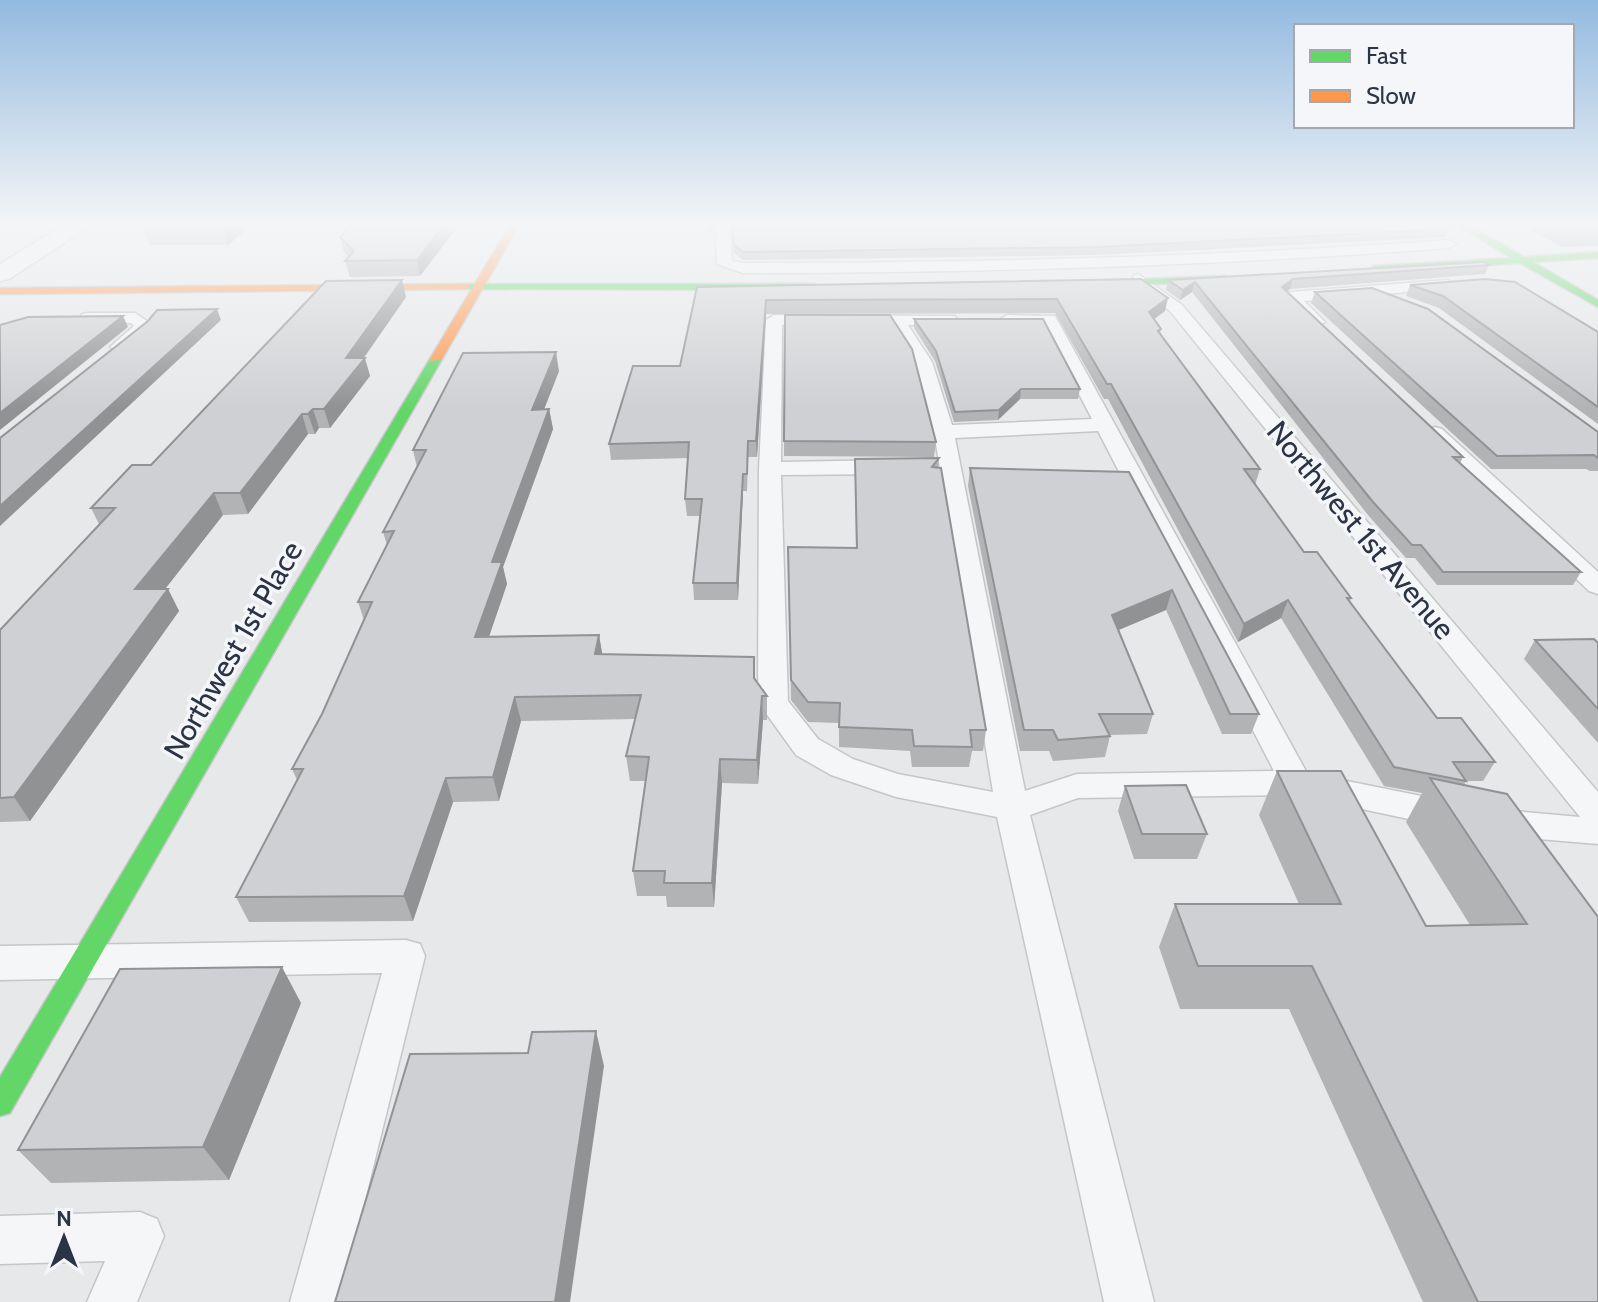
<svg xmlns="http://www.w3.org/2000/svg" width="1598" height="1302" font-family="Cabin,sans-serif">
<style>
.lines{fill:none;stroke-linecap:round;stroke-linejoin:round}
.lane-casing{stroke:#c4c6c8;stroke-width:3}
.street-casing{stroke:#c4c6c8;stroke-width:3}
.fast-casing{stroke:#c4c6c8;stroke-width:3}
.slow-casing{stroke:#c4c6c8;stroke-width:3}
.lane{fill:#f5f6f7;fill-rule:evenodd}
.street{fill:#f5f6f7;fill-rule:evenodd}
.fast{fill:#63d668;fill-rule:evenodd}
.slow{fill:#ff974d;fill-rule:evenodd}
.wall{fill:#b1b3b5}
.shaded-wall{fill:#909294}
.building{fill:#ced0d3;stroke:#909294;stroke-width:2}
.labels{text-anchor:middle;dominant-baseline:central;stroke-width:7;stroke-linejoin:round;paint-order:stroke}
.street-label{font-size:30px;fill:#2b3445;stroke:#f4f6f9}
</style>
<rect width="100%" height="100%" fill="#e6e8ea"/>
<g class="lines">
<defs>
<g id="lane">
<path d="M715 225H729L732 261 743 263C978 263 1214 257 1449 240L1456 244 1449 248C1214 266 978 273 743 273L717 264Z"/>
<path d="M1138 274 1182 305 1598 792V844L1492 835 1480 831 1475 822 1480 813 1492 809 1580 817 1170 311 1133 282V276Z"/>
<path d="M1448 280 1456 285 1454 288 1304 301 1325 322 1317 327 1311 326 1282 297 1290 292Z"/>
<path d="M88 313H135L154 326 125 351 119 352 110 347 134 326 131 323 82 322 80 318 82 314Z"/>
<path d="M774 315 955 316 957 320 955 324 949 325H908L932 362 952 425 1092 419 1043 325H1007L999 320 1007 315 1055 316 1307 773 1451 802 1463 806 1468 815 1463 824 1451 828 1296 795 1078 798 1030 815 1154 1302H1104L997 817 896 797 831 775 796 755 758 702 759 469 766 320ZM782 325H891L914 362 934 432 993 792 898 774 853 759 818 739 788 701 781 475 893 474 904 467 893 460 781 462ZM1098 431 1274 771 1077 774 1025 791 955 438Z"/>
<path d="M1435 427 1442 429 1598 572V594L1589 591 1428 437 1425 433 1428 429Z"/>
<path d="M406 940 420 944 425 956 340 1302H290L382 973 0 980V946Z"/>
<path d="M140 1212 157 1219 164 1236 137 1302H87L105 1261 0 1264V1216Z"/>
</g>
<path id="street" d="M64 225H91L9 279 0 281V264Z"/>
<g id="fast">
<path d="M1458 225H1469L1524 257 1598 252V258L1533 262 1598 300V307L1520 263 1374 272 1369 269 1374 266 1511 258Z"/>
<path d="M1225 276 1230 279 1229 281 1086 287 1081 284 1086 281Z"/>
<path d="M461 284H814L819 287 814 290 465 289 461 288Z"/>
<path d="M436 355 442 359 10 1113 0 1116V1077L430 359Z"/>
</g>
<g id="slow">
<path d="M510 225H519L442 359 432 361 430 359Z"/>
<path d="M469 284V288L465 289 0 294V288Z"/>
</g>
</defs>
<use href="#lane" class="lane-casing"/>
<use href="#street" class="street-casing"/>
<use href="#fast" class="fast-casing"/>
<use href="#slow" class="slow-casing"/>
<use href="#lane" class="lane"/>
<use href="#street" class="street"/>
<use href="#fast" class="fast"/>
<use href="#slow" class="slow"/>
</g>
<g class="wall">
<path d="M142 225H252L228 245H150Z"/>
<path d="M459 225 420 276 350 277 345 261 349 257 344 252 340 237Z"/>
<path d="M707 225H713L712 233 707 228Z"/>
<path d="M731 225 1449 229 1446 237 1096 255 743 260 734 253Z"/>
<path d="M1522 225H1598V246L1562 247Z"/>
<path d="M1489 265 1485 274 1290 289 1287 291 1463 457 1460 463 1581 572 1573 585H1437L1415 558H1406L1368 515 1192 292 1180 300 1166 290 1168 280Z"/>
<path d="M1141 279 1165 311 1154 319 1161 329 1160 334 1260 469 1255 485 1304 552 1351 598 1350 602 1437 718 1495 762 1483 781H1466L1464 785 1507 794 1598 1302H1423L1289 1009H1180L1159 947 1175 904H1299L1259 815 1277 771 1426 926 1470 925 1406 822 1422 793 1384 786 1281 618 1238 642 1108 399H1104L1055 313 766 314 757 457H748L747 491H743L738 600H694L693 583 700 516H687L685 499 688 458 611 460 609 444 680 366 697 287Z"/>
<path d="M1410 285 1598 332V424L1439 308 1406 296Z"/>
<path d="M1315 292 1598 432V471H1590L1586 469H1491L1311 303Z"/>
<path d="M406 297 364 358 370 376 330 428H319L315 434H308L248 514 223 515 165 589H168L179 611 30 821 0 822V630L99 524 91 508 151 465Z"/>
<path d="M785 315 936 442 934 457 784 456Z"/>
<path d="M914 319 1080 389 1078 399H1020L998 420 954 422 935 361 914 328Z"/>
<path d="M559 371 544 409H549L553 429 503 567 507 584 489 636 599 635 602 654 755 680 767 696V720H763L758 784 722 783 714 907H667L666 896H637L633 871 646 781H630L626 756 636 719 521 721 499 801 453 802 413 921 249 922 236 897 297 780 292 769 322 714 364 620 358 602 387 545 383 532 417 467 413 450Z"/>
<path d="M939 458 938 468 986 730 983 751H972L969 767H912L910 751 839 747V723L808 722 791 700 788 547 856 548 855 459Z"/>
<path d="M970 468 1129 472 1259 714 1251 734H1222L1166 610 1118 630 1153 714 1147 734 1110 735V736L1105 757 1053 761 1049 751H1020L968 486Z"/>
<path d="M1535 640 1598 643V743L1524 659Z"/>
<path d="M1125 786 1207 834 1197 859H1134L1118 811Z"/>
<path d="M301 1003 229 1180 51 1183 18 1150Z"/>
</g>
<g class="shaded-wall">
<path d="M221 225H252L228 245Z"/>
<path d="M444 225H459L420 276 417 260Z"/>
<path d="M1293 279 1290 289 1279 297 1282 287Z"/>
<path d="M402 280 406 297 357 367 365 358 370 376 330 428 324 409 346 358Z"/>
<path d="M1195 282 1192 292 1180 300 1183 290Z"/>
<path d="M1168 298 1165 311 1146 325 1149 312Z"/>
<path d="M766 300V314L757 457 756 441Z"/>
<path d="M217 309 221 320 0 526V506Z"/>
<path d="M123 316 128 327 0 430V413Z"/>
<path d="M556 352 559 371 536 430 532 410Z"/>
<path d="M1021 389 1020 399 998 420 999 410Z"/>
<path d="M313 409 319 428 315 434 308 414Z"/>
<path d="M549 409 553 429 503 567 507 584 481 660 475 637 492 562Z"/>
<path d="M302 414 308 434 248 514 240 493Z"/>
<path d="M743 474V491L738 600 737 583Z"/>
<path d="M214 493 223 515 147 612 135 589Z"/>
<path d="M168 589 179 611 30 821 14 797Z"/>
<path d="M1172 590 1166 610 1107 635 1112 615Z"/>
<path d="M1288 600 1281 618 1238 642 1244 624Z"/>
<path d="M599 635 603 658 595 654Z"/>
<path d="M762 696 763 720 758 784 757 760Z"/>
<path d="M515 697 521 721 499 801 493 777Z"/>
<path d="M720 759 722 783 714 907 712 883Z"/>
<path d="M446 778 453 802 413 921 404 896Z"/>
<path d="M282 967 301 1003 229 1180 203 1147Z"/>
<path d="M596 1031 604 1066 570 1302H555Z"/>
</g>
<g class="building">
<path d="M352 225H444L417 260 345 261 354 251 340 237Z"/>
<path d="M732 225H1443L1449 229 1097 247 743 252 734 245Z"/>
<path d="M1484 262 1489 265 1293 279 1282 287 1463 457H1453L1581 572H1443L1421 545H1412L1373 502 1195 282 1183 290 1168 280Z"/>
<path d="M1141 279 1168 298 1149 312 1161 329 1158 331 1260 469H1244L1304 552H1317L1351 598H1347L1437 718H1461L1495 762H1453L1466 781 1394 767 1288 600 1244 624 1111 384H1107L1057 299 766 300 756 441H748L747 474H743L737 583H693L702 499H685L689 442 609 444 633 366H680L697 287Z"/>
<path d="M1485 279 1515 282 1598 332V407L1443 296 1410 285Z"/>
<path d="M402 280 346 358H365L324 409H313L308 414H302L240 493H214L135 589H168L14 797 0 798V630L115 508H91L132 465H151L326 281Z"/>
<path d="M1372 288 1428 309 1598 432V458L1594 455 1497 456 1315 292Z"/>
<path d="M217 309 0 506V438L148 321 157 310Z"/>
<path d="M785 315H890L912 349 936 442 784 441Z"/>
<path d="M123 316 0 413V325L28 317Z"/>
<path d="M914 319H1043L1080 389H1021L999 410 955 412 936 351Z"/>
<path d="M556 352 532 410 549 409 492 562H502L475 637 599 635 595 654 754 657V678L767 696H762L757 760 720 759 712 883H664L665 871H633L649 757 626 756 641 695 515 697 493 777 446 778 404 896 236 897 303 769H292L322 714 372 602H358L394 531 383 532 426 450H413L463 353Z"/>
<path d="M939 458 932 467 941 468 986 730H970L972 747 914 746 912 730 839 727 840 703 808 702 791 680 788 547 857 548 855 459Z"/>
<path d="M970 468 1129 472 1259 714H1230L1172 590 1112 615 1153 714H1099L1110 736 1058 740 1053 730H1024Z"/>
<path d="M1594 639 1598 643V709L1535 640Z"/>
<path d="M1277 771H1341L1426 926 1527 924 1430 778 1507 794 1598 917V1302H1478L1312 966H1198L1175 904H1341Z"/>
<path d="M1186 785 1207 834H1142L1125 786Z"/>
<path d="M282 967 203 1147 18 1150 120 969Z"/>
<path d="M596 1031 555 1302H335L410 1054 528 1053 532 1032Z"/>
</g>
<linearGradient id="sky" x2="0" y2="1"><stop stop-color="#93bae0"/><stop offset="0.55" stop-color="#f4f5f6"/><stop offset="1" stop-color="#f4f5f6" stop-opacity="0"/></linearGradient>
<rect width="1598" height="408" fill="url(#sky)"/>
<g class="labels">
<g class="street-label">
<text transform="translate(1361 530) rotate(50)">Northwest 1st Avenue</text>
<text transform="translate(233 650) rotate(-60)">Northwest 1st Place</text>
</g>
</g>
<rect x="1294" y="24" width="280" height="104" fill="#f4f6f9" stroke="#a4a8b1" stroke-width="2"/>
<rect x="1310" y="50" width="40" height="12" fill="#63d668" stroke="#a4a8b1" stroke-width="2"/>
<text x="1366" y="64" font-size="24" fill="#2b3445">Fast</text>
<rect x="1310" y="90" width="40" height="12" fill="#ff974d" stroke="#a4a8b1" stroke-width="2"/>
<text x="1366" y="104" font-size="24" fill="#2b3445">Slow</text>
<g transform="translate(64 1238)" stroke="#f4f6f9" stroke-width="6" paint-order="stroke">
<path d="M0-6L14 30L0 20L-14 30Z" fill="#2b3445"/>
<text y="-12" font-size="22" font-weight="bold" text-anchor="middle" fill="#2b3445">N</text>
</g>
</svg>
